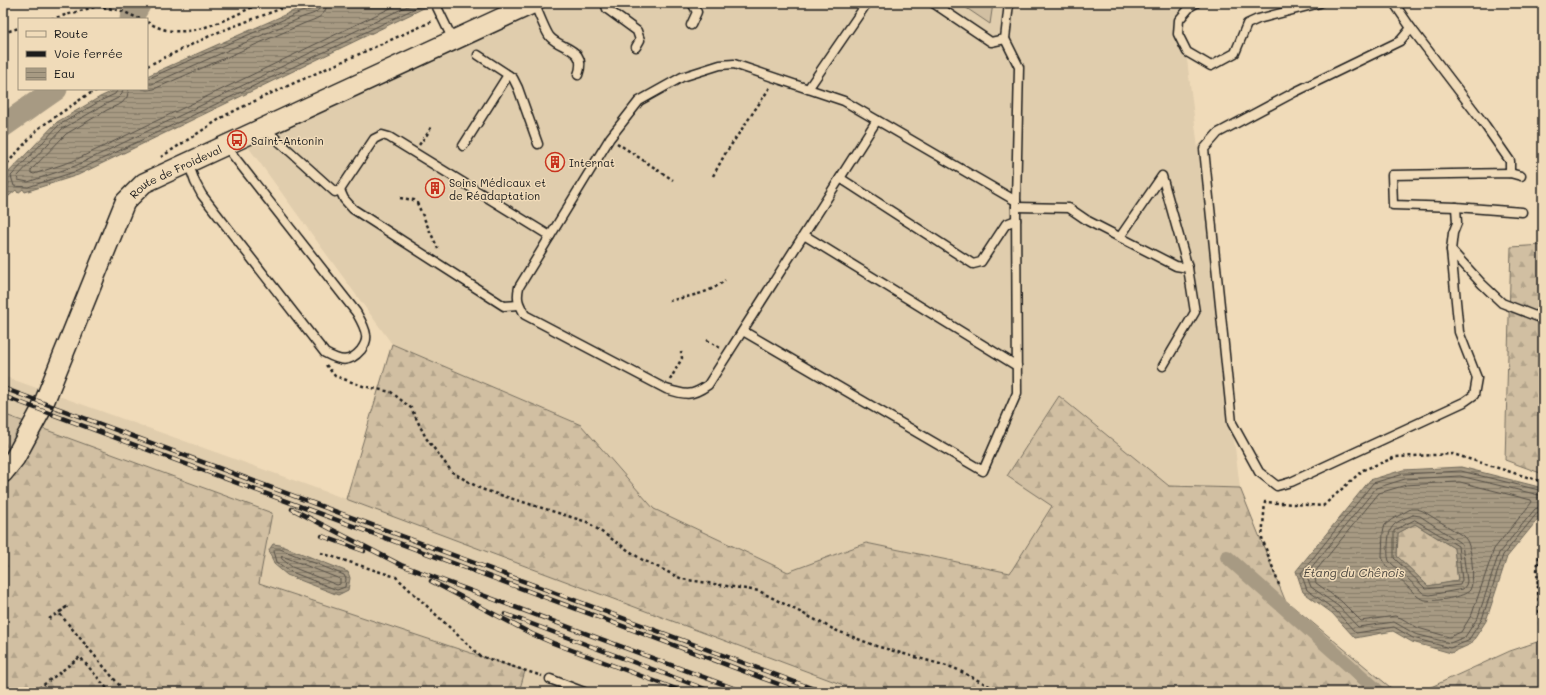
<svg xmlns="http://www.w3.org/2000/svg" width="1546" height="695" font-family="Mali,sans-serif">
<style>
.built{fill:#e0cdad}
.green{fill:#d1bfa2;stroke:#766e5f}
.forest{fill:url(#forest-firs);stroke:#766e5f}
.water{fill:url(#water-rules);stroke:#6f685a;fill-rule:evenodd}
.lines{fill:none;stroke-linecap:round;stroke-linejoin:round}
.shore{stroke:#544e45;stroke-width:1}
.canal{stroke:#a79a83;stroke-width:14}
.river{stroke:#a79a83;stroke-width:23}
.service-casing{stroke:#1c1c1c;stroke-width:11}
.tertiary-casing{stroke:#1c1c1c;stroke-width:22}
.path{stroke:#1c1c1c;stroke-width:2.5;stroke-dasharray:3 3;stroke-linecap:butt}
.service{stroke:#f0dbb9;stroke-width:8}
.tertiary{stroke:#f0dbb9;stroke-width:19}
.rail-casing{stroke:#1c1c1c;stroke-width:4.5}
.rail{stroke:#f0dbb9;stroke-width:3;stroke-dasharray:9;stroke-linecap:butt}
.labels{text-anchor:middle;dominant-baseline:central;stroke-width:3;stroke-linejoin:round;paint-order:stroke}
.poi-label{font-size:11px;fill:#1c1c1c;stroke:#f0dbb9;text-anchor:start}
.street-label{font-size:11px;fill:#1c1c1c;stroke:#f0dbb9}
.water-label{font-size:12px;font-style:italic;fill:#4d4840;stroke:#f0dbb9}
</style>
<defs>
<pattern id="forest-firs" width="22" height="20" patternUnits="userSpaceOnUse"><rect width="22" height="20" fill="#d1bfa2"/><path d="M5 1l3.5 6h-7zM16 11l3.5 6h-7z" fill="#b3a48b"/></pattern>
<pattern id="water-rules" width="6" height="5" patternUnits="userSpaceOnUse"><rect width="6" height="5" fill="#a79a83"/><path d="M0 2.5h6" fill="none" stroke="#877d6a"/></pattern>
</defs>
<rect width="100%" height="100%" fill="#f0dbb9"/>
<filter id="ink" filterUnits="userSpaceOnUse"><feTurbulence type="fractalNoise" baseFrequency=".025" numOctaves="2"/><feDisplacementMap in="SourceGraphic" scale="8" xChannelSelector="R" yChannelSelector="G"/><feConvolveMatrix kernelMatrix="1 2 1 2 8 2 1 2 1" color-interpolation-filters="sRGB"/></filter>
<g filter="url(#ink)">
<g class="built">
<path d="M556 3H1180L1240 488 1169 486 1059 396 1007 476 1052 506 1010 573 866 543 788 572 654 509 581 425 392 344 246 144 454 48Z"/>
<path d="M3 376 346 499 862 692H519L525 671 258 583 272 513 3 414Z"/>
</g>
<path class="green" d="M959 3H993L990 24Z"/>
<g class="forest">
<path d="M1543 245V474L1505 460 1511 247Z"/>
<path d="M392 344 581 425 654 509 788 572 866 543 1010 573 1052 506 1007 476 1059 396 1169 486 1240 488 1285 600 1396 692H862L346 499Z"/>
<path d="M3 414 272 513 259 583 525 671 519 692H3Z"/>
<path d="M1415 524 1454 548 1458 581 1428 586 1397 556 1398 533Z"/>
<path d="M1543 640V692H1420L1510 651Z"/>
</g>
<g class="water">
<path d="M318 3H429L430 5 78 175 25 192 23 189 18 193 16 190 3 201V189L9 184 5 176 57 122 100 97 117 89H147V76L300 8Z"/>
<path d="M1461 467 1543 488V513L1507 557 1486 621 1471 644 1451 653 1412 642 1393 631 1355 638 1332 613 1303 592 1296 571 1370 480 1403 470ZM1415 524 1454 548 1458 581 1428 586 1397 556 1398 533Z"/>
<path d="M273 544 280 545 348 572 350 578 348 590 338 595 287 575 274 564 269 550Z"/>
</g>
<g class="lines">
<g class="shore">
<path d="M147 79 301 12 313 9 316 3"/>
<path d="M147 84H152L303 17C311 14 320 14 321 3"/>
<path d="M118 89 115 94 102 100 59 125 11 176 14 186C19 187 23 186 28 187L77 171 426 3"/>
<path d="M123 89 122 94 118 98 104 105 62 129 17 177 18 180 28 182 75 166 414 3"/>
<path d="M129 89 127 97 122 103 107 110 66 134 31 170V173L34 174 73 161 401 3"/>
<path d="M142 89 147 90 154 89 305 23C316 19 326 17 327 3"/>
<path d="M1460 482 1531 500 1532 502 1494 549 1472 614 1461 632 1449 637 1418 628 1401 618 1395 616 1361 621 1341 601 1316 583 1314 573 1379 493 1406 485Z"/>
<path d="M1543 491 1461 471 1404 474 1373 483 1301 573 1307 590 1335 610 1356 633 1394 627 1413 638 1450 648 1468 641 1482 619 1503 555 1538 512 1543 511"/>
<path d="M1543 496 1460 476 1405 479 1376 488 1306 574 1311 587 1338 606 1358 627 1394 622 1415 634 1450 643 1465 637 1478 617 1499 553 1535 509 1543 506"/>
<path d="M1411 509H1417L1423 511 1463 536C1465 538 1467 540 1468 543 1472 552 1475 582 1470 590 1465 597 1435 602 1426 600 1422 600 1420 598 1417 596L1386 566 1382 557 1383 532 1385 525 1391 520Z"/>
<path d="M1413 515 1420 516 1462 544 1467 581 1466 585 1463 589 1430 595 1424 594 1389 561C1387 555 1388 550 1388 545 1389 524 1394 523 1413 515Z"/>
<path d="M1415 520 1458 546 1462 580 1460 585 1426 589 1394 558V531Z"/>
<path d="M276 549H280L344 575 346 579 345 587 337 590 289 571 277 562 274 551Z"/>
<path d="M282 556 340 579V584L337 585 292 567 282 559Z"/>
</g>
<path class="canal" d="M1227 557 1379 692"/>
<g class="river">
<path d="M131 19 140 3"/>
<path d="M3 126 56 89"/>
</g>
<defs>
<g id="service">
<path d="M435 3 453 40"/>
<path d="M534 3C538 11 545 31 550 37 562 50 588 48 578 75"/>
<path d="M605 3 607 9 637 31 640 40 636 47"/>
<path d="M933 3 991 42 1005 39 1009 3"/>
<path d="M1196 3 1191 6 1179 20 1178 34 1187 52 1211 66 1235 53 1247 24 1258 19 1320 3"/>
<path d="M1394 3 1411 28 1485 125 1510 161V173"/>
<path d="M691 25 697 12 692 3"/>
<path d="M1411 28 1400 41 1295 92 1218 133 1204 149 1232 423 1259 472 1277 486 1291 482 1464 402 1474 395 1477 378 1459 332 1451 250"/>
<path d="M478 55 513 78 518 88 538 144"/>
<path d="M808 89 867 3"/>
<path d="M877 120 708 385C691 397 685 395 666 389L525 315C519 304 516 300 519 287L610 138 639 101 682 77 720 65 734 64 844 101 1016 201"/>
<path d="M264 128 335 192 340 190"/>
<path d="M463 146 508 75"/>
<path d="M188 162 195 182 202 195 325 353C340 361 349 364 361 350 364 346 367 340 366 335 365 327 360 319 356 312L225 145"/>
<path d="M1521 176 1510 173 1392 175 1393 205 1456 207 1522 212"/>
<path d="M840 178 973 264 981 262 1006 224 1016 220"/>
<path d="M1016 207 1069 208 1088 221 1176 266 1188 268 1195 312 1163 366"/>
<path d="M1456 207 1457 223 1453 233 1451 250 1482 284 1502 303 1543 319"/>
<path d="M804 235 1017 366"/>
<path d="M1120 237 1162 176 1188 268"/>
<path d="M519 305 504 306 353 209 344 199 340 190 374 139 382 135 389 137 550 236"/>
<path d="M743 331 983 471 1017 393 1016 201 1019 67 1005 39"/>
<path d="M550 679 584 692"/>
</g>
<g id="tertiary">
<path id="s1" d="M3 473 15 458 41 410 125 202 144 183 534 3"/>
</g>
</defs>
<use href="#service" class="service-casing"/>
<use href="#tertiary" class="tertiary-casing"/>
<g class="path">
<path d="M51 19 98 6 122 11 140 19"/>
<path d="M147 22C153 25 160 29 167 30 197 37 235 15 261 3"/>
<path d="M3 33 19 28"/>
<path d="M147 66 216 33 296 3"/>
<path d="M617 143 673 180"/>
<path d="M419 145 428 133 431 127"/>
<path d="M161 157 226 115 263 97 433 21"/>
<path d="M3 168 39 128 87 95 99 89"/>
<path d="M713 176 725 154 771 86"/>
<path d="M400 198 414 200 417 203 439 251"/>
<path d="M669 301C688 296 710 294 725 280"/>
<path d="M707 340 720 348"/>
<path d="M326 365 335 376 363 386 391 392 411 408 426 438 452 472 481 489 587 522 641 559 682 579 759 591 835 630 876 646 954 668 1001 692"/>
<path d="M670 380 682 358 681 352"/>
<path d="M321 553 396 577 480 656 542 676"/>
<path d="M1279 585 1262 538 1265 502 1323 506 1363 470 1396 457 1453 454 1543 482"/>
<path d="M49 619 68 606 59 613 125 692"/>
<path d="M1540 625 1537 570 1540 550 1543 548"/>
<path d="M34 692 80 657 110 692"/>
</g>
<use href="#service" class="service"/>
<use href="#tertiary" class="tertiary"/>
<defs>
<g id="rail">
<path d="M3 388 822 692"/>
<path d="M3 396 800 692"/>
<path d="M292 509 401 565 744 692"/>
<path d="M322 536 364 551"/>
<path d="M431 581 532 634 553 643 684 692"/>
<path d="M505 614 713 692"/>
</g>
</defs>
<use href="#rail" class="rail-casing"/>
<use href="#rail" class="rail"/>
</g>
</g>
<defs>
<symbol id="bus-ring" viewBox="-11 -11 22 22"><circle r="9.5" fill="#f0dbb9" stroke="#c8321e" stroke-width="1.5"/><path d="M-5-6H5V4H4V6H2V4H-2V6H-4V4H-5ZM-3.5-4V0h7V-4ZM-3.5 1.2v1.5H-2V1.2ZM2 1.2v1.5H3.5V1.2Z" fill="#c8321e"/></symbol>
<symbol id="building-ring" viewBox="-11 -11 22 22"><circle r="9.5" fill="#f0dbb9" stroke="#c8321e" stroke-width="1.5"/><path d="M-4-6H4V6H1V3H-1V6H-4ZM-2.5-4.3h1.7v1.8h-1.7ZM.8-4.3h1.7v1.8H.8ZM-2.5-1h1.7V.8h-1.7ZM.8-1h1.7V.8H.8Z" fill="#c8321e"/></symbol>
</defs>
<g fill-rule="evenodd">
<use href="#bus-ring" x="226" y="129" width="22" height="22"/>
<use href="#building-ring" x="544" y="151" width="22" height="22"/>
<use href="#building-ring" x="424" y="177" width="22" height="22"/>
</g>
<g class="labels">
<g class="poi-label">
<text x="251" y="140">Saint-Antonin</text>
<text x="569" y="162">Internat</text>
<text x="449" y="182">Soins Médicaux et<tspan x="449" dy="13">de Réadaptation</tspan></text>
</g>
<g class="street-label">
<text stroke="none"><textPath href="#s1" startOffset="358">Route de Froideval</textPath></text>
</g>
<g class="water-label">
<text x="1354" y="572">Étang du Chênois</text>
</g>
</g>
<rect width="1546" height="695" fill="none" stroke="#f0dbb9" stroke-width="16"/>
<rect x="8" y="8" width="1530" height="679" fill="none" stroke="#1c1c1c" stroke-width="1.5" filter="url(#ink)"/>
<rect x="18" y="18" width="130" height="72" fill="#f0dbb9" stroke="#9b8f7a"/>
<rect x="26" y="31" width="20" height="6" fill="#f0dbb9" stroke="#9b8f7a"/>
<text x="54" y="38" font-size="12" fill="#1c1c1c">Route</text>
<rect x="26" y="51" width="20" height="6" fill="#1c1c1c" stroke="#9b8f7a"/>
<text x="54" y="58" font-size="12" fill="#1c1c1c">Voie ferrée</text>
<rect x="26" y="68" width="20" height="12" fill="url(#water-rules)" stroke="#9b8f7a"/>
<text x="54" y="78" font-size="12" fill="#1c1c1c">Eau</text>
</svg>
